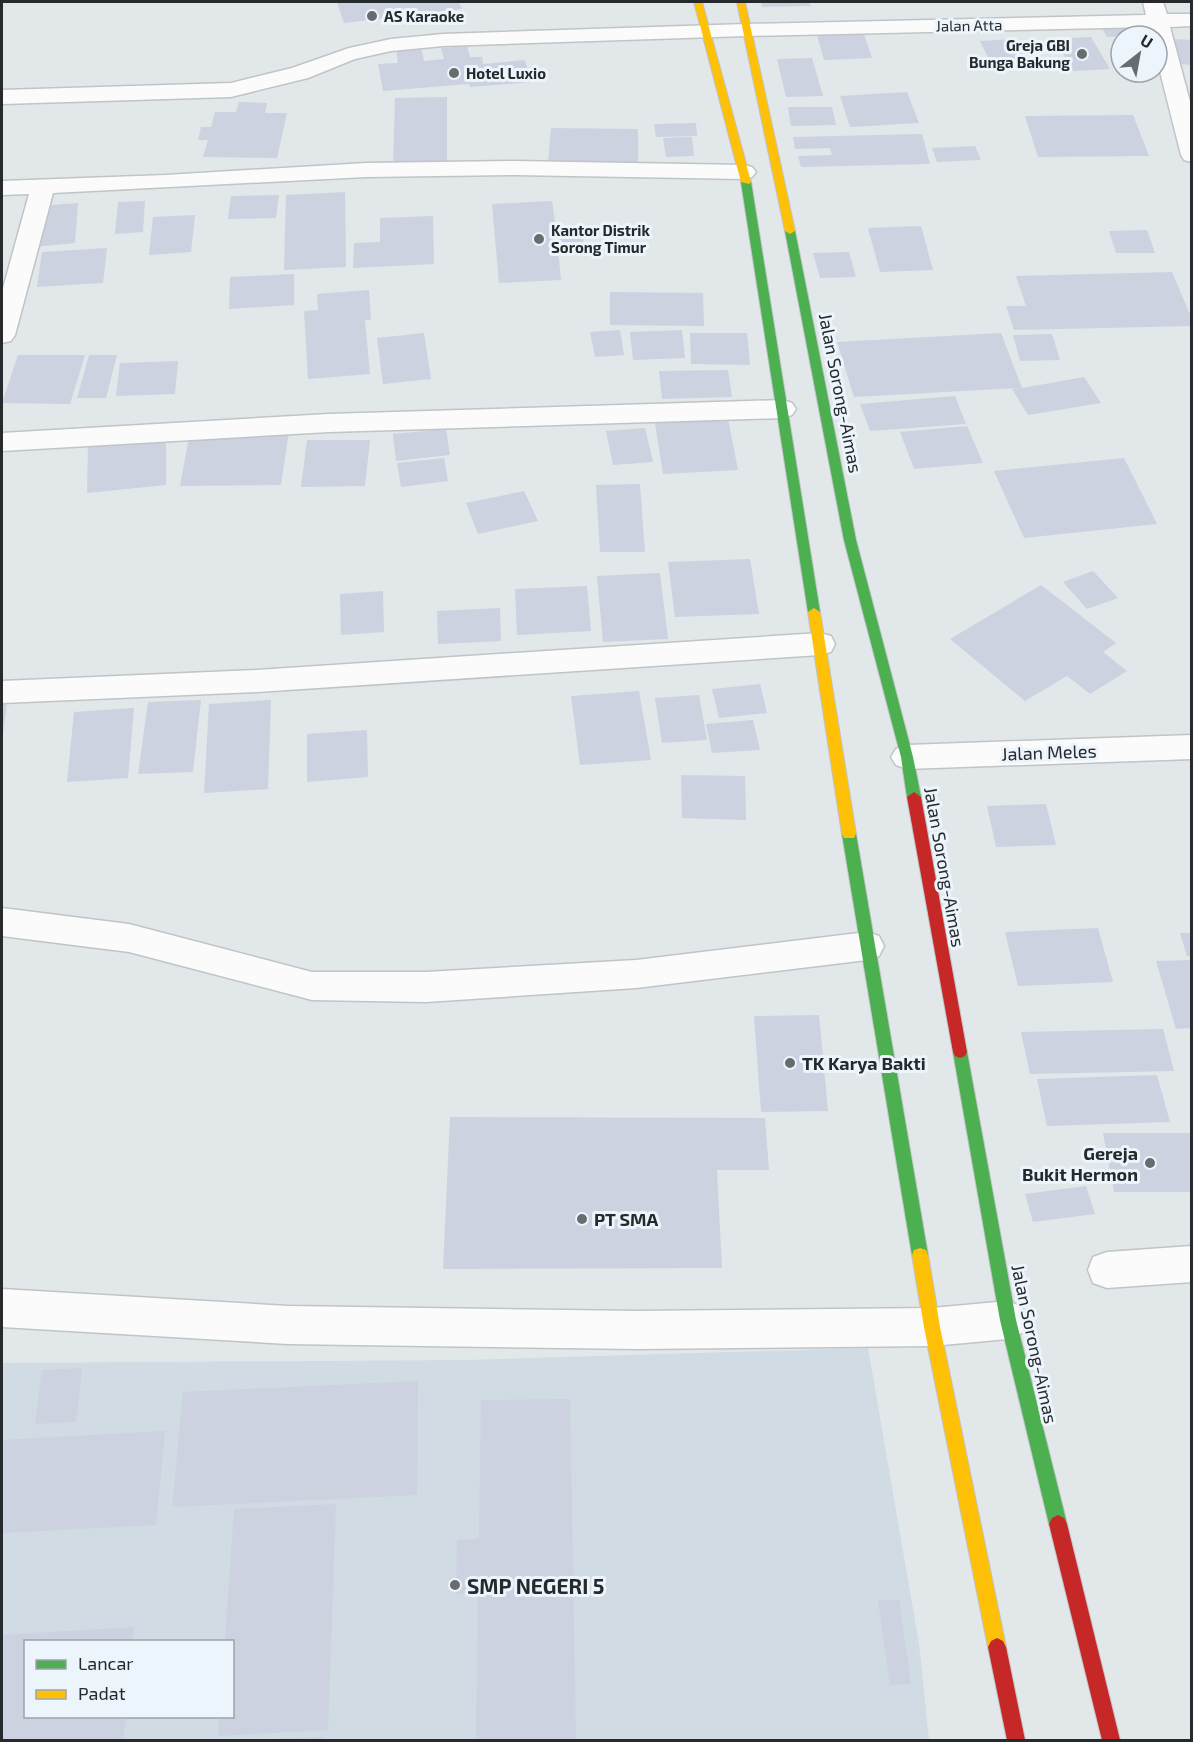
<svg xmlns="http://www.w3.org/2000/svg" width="1193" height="1742" font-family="'Exo 2',sans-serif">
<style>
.built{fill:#d1dbe3;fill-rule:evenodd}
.building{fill:#ccd2e0}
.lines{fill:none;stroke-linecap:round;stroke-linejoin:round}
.street-casing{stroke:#c0c4c7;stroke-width:3}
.fast-casing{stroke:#c0c4c7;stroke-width:2}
.slow-casing{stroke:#c0c4c7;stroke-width:2}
.jam-casing{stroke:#c0c4c7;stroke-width:2}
.street{fill:#fbfbfc;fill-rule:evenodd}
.fast{fill:#4caf50;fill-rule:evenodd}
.slow{fill:#ffc107;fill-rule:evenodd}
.jam{fill:#c62828;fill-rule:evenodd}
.poi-dot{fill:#686c6f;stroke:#ecf4fc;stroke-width:2}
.labels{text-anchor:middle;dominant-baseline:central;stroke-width:6;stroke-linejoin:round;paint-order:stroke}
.far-poi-label{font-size:15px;font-weight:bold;fill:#272a2d;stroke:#ecf4fc;text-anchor:start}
.far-street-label{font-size:15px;fill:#272a2d;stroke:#ecf4fc}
.street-label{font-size:18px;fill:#272a2d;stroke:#ecf4fc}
.poi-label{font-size:18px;font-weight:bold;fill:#272a2d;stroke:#ecf4fc;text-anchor:start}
.near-poi-label{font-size:21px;font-weight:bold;fill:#272a2d;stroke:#ecf4fc;text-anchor:start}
</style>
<rect width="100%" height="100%" fill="#e2e7ea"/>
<path class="built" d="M868 1348 919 1644 929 1740H2V1363L468 1360ZM26 1642H232V1716H26Z"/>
<g class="building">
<path d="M337 2H459L462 9 344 23Z"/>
<path d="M761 2H809L811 6 762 7Z"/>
<path d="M1118 18 1128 36 1107 37 1097 19Z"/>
<path d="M864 34 872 58 824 60 817 35Z"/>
<path d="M1091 37 1110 69 1073 71 1055 39Z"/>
<path d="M1015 39 1027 63 992 65 980 41Z"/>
<path d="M1174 39 1192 40V65L1178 64Z"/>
<path d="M421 46 424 61 444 59 441 48 467 46 470 57H482L483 64 525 60 531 82 470 87 469 84 383 91 378 64 398 63 396 48Z"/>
<path d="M812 58 823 96 786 97 777 59Z"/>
<path d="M907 92 919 123 850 127 840 96Z"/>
<path d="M447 97V167L393 168 395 98Z"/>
<path d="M239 102 267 103 265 113H287L277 158 203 157 208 140H198L201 127H211L215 112H236Z"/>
<path d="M788 107H832L836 125 791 126Z"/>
<path d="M1133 115 1149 156 1038 157 1025 116Z"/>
<path d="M696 123 697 136 656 137 654 124Z"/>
<path d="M551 128 638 129V164L548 163Z"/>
<path d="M922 134 930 164 801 167 798 156 832 155 830 148 795 149 793 137Z"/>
<path d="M692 137 694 156 666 157 663 138Z"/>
<path d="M975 146 981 160 937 162 932 148Z"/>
<path d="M345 192 346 267 284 270 286 195Z"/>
<path d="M279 195 276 218 228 219 231 196Z"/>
<path d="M145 201 143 232 115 234 118 202Z"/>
<path d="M552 201 556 231 582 230 584 247 558 249 561 280 499 283 492 204Z"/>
<path d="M78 203 75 243 34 247 38 206Z"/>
<path d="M195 215 191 252 149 255 153 217Z"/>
<path d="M433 216 434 264 353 268 354 243 380 242V218Z"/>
<path d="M921 226 933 270 880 272 868 228Z"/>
<path d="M1147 230 1155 253H1116L1109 231Z"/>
<path d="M107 248 103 283 37 287 42 252Z"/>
<path d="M849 252 856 277 820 278 813 253Z"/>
<path d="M1172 272 1192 319V326L1014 330 1006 306H1026L1016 276Z"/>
<path d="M294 274V305L229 309 230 277Z"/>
<path d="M369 290 371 320H365L370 374 308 379 304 311 318 310 317 294Z"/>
<path d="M610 292 703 293 704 326 610 325Z"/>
<path d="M620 330 624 355 595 357 590 332Z"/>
<path d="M682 330 685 358 633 360 630 332Z"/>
<path d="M424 333 431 379 383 384 377 338Z"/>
<path d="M690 333H747L750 365 691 364Z"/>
<path d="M1001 333 1022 388 1084 377 1101 403 1028 415 1012 389 1020 388 854 397 837 342Z"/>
<path d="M1052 334 1060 360 1020 361 1013 335Z"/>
<path d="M18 355H85L70 404 2 403Z"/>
<path d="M89 355H117L106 398H77Z"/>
<path d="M178 361 175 394 116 396 120 363Z"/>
<path d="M728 370 732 397 662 399 659 371Z"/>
<path d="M955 396 966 424 870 431 860 404Z"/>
<path d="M728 419 738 470 663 474 655 423Z"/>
<path d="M967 426 983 463 914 469 900 432Z"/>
<path d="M645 428 653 462 613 465 606 431Z"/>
<path d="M446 429 450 455 396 461 393 434Z"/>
<path d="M289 431 281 485 180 486 190 432Z"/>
<path d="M166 438V485L87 493 88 446Z"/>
<path d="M307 440H370L365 486 301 487Z"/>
<path d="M444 458 448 481 401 487 397 463Z"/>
<path d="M1124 458 1157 524 1024 538 994 471Z"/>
<path d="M640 484 645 552H600L596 485Z"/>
<path d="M524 491 538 521 478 534 466 503Z"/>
<path d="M750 559 759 614 675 617 668 562Z"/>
<path d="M1093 571 1118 598 1087 609 1063 582Z"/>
<path d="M660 573 668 639 603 642 597 576Z"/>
<path d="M1041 585 1116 643 1103 652 1127 671 1090 694 1067 676 1025 701 950 639Z"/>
<path d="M587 586 591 631 517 635 515 589Z"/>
<path d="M383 591 384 632 341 635 340 594Z"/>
<path d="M500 608 501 641 438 644 437 611Z"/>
<path d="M760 684 767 713 719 718 712 689Z"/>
<path d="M639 691 651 760 580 765 571 696Z"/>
<path d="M699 695 707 740 662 743 655 698Z"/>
<path d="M201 700 193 772 138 774 148 702Z"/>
<path d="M271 700 268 789 204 793 209 704Z"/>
<path d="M7 703 3 733H2V704Z"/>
<path d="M134 708 128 778 67 782 74 712Z"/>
<path d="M753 720 760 750 712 753 706 724Z"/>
<path d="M367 730 368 777 307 782V734Z"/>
<path d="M681 775 745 776 746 820 682 818Z"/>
<path d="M1046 804 1056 845 996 847 987 806Z"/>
<path d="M1098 928 1113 982 1018 986 1005 932Z"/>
<path d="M1180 933H1192V956H1187Z"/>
<path d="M1192 960V1028L1176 1029 1156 961Z"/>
<path d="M819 1015 828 1111 761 1112 754 1016Z"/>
<path d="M1163 1029 1174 1071 1030 1074 1021 1032Z"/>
<path d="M1157 1075 1170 1122 1047 1126 1037 1079Z"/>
<path d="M450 1117 765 1118 769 1170H717L722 1268 443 1269Z"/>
<path d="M1103 1133H1192V1192H1114Z"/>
<path d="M1086 1186 1095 1214 1033 1222 1025 1194Z"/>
<path d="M82 1368 76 1422 35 1424 42 1370Z"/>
<path d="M418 1381 417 1495 172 1507 183 1392Z"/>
<path d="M570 1399 576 1740H476L478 1593 456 1594 457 1540 479 1539 481 1400Z"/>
<path d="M165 1431 156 1525 2 1533V1440Z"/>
<path d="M336 1504 328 1730 218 1736 219 1716H232V1642H225L234 1509Z"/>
<path d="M878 1600H899L911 1684 890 1685Z"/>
<path d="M134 1627 132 1642H26V1716H126L123 1740H2V1635Z"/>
<path d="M322 1737V1740H276V1739Z"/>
</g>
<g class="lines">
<defs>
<g id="street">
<path d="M1143 2H1163L1167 14H1192V26L1170 27 1192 109V162L1184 160 1181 155 1157 60V36H1151L1149 27 746 36 443 46 391 51 355 59 308 78 231 97 2 104V90L231 83 292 68 349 48 391 39 443 34 746 24 1146 15Z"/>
<path d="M515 161 744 165 752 167 756 172 752 177 744 179 515 175 366 177 53 193 15 335 11 341 2 343V292L29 194 2 195V181L166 175 366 163Z"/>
<path d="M783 400 792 403 796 409 792 415 783 418 329 432 2 451V433L329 414Z"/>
<path d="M820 633 831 636 835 644 831 652 820 655 257 692 2 703V681L257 670Z"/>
<path d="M1192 735V759L907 769 896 765 891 757 896 749 907 745Z"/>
<path d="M2 908 129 924 312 972H426L636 960 867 932 879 936 884 946 879 956 867 960 636 988 426 1002 312 1000 129 952 2 936Z"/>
<path d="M1192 1246V1282L1107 1288 1093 1283 1088 1270 1093 1257 1107 1252Z"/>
<path d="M2 1289 288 1306 638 1311 932 1308 1008 1301 1022 1307 1028 1320 1022 1333 1008 1339 932 1346 638 1349 288 1344 2 1327Z"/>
</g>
<g id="fast">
<path d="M746 179 751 182 820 612 814 616 808 612 741 182Z"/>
<path d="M790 228 795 231 856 540 913 757 921 797 914 802 907 797 901 757 844 540 785 231Z"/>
<path d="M849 829 854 830 856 834 928 1255 926 1260 920 1262 914 1260 912 1255 842 834 844 830Z"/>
<path d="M960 1046 965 1048 967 1052 1016 1320 1067 1524 1064 1530 1058 1533 1052 1530 1049 1524 1000 1320 953 1052 955 1048Z"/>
</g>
<g id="slow">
<path d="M694 2H702L751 182 749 184 741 182Z"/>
<path d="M737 2H745L795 231 790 234 785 231Z"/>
<path d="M814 608 820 612 856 834 854 838H844L842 834 808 612Z"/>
<path d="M920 1248 926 1250 928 1255 940 1327 1006 1647 1003 1653 997 1656 991 1653 988 1647 924 1327 912 1255 914 1250Z"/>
</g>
<g id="jam">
<path d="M914 792 921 797 967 1052 965 1056 960 1058 955 1056 953 1052 907 797Z"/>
<path d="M1058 1515 1064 1518 1067 1524 1120 1740H1102L1049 1524 1052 1518Z"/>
<path d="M997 1638 1003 1641 1006 1647 1025 1740H1007L988 1647 991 1641Z"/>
</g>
</defs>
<use href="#street" class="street-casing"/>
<use href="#fast" class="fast-casing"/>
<use href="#slow" class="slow-casing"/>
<use href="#jam" class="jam-casing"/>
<use href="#street" class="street"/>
<use href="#fast" class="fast"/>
<use href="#slow" class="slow"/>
<use href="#jam" class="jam"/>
</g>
<g class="poi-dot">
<circle cx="372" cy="16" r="6"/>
<circle cx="1082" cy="54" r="6"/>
<circle cx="454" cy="73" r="6"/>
<circle cx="539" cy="239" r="6"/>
<circle cx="790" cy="1063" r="6"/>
<circle cx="1150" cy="1163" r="6"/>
<circle cx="582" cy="1219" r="6"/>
<circle cx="455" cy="1585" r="6"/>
</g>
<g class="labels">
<g class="far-poi-label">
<text x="384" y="16">AS Karaoke</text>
<text x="1070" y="45" text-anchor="end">Greja GBI<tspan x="1070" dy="17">Bunga Bakung</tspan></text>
<text x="466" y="73">Hotel Luxio</text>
<text x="551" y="230">Kantor Distrik<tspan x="551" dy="17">Sorong Timur</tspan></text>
</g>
<g class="far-street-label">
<text transform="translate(969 25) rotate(-1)">Jalan Atta</text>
</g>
<g class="street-label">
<text transform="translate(841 393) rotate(79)">Jalan Sorong-Aimas</text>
<text transform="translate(1049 752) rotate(-2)">Jalan Meles</text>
<text transform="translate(945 867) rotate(80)">Jalan Sorong-Aimas</text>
<text transform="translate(1035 1344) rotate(78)">Jalan Sorong-Aimas</text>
</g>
<g class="poi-label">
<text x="802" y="1063">TK Karya Bakti</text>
<text x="1138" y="1153" text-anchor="end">Gereja<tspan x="1138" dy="21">Bukit Hermon</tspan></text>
<text x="594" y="1219">PT SMA</text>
</g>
<g class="near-poi-label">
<text x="467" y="1585">SMP NEGERI 5</text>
</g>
</g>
<rect width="1193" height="1742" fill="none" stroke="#272a2d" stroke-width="6"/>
<rect x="24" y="1640" width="210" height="78" fill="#ecf4fc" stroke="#9da3a9" stroke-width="1.5"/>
<rect x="36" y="1660" width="30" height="9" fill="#4caf50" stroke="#9da3a9" stroke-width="1.5"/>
<text x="78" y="1670" font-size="18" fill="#272a2d">Lancar</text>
<rect x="36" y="1690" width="30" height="9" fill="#ffc107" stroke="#9da3a9" stroke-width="1.5"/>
<text x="78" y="1700" font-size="18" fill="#272a2d">Padat</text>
<g transform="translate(1139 54) rotate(31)"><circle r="28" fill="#ecf4fc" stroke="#9da3a9" stroke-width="1.5"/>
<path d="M0-4.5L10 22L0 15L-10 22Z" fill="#686c6f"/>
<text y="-9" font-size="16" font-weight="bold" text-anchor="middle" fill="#272a2d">U</text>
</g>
</svg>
